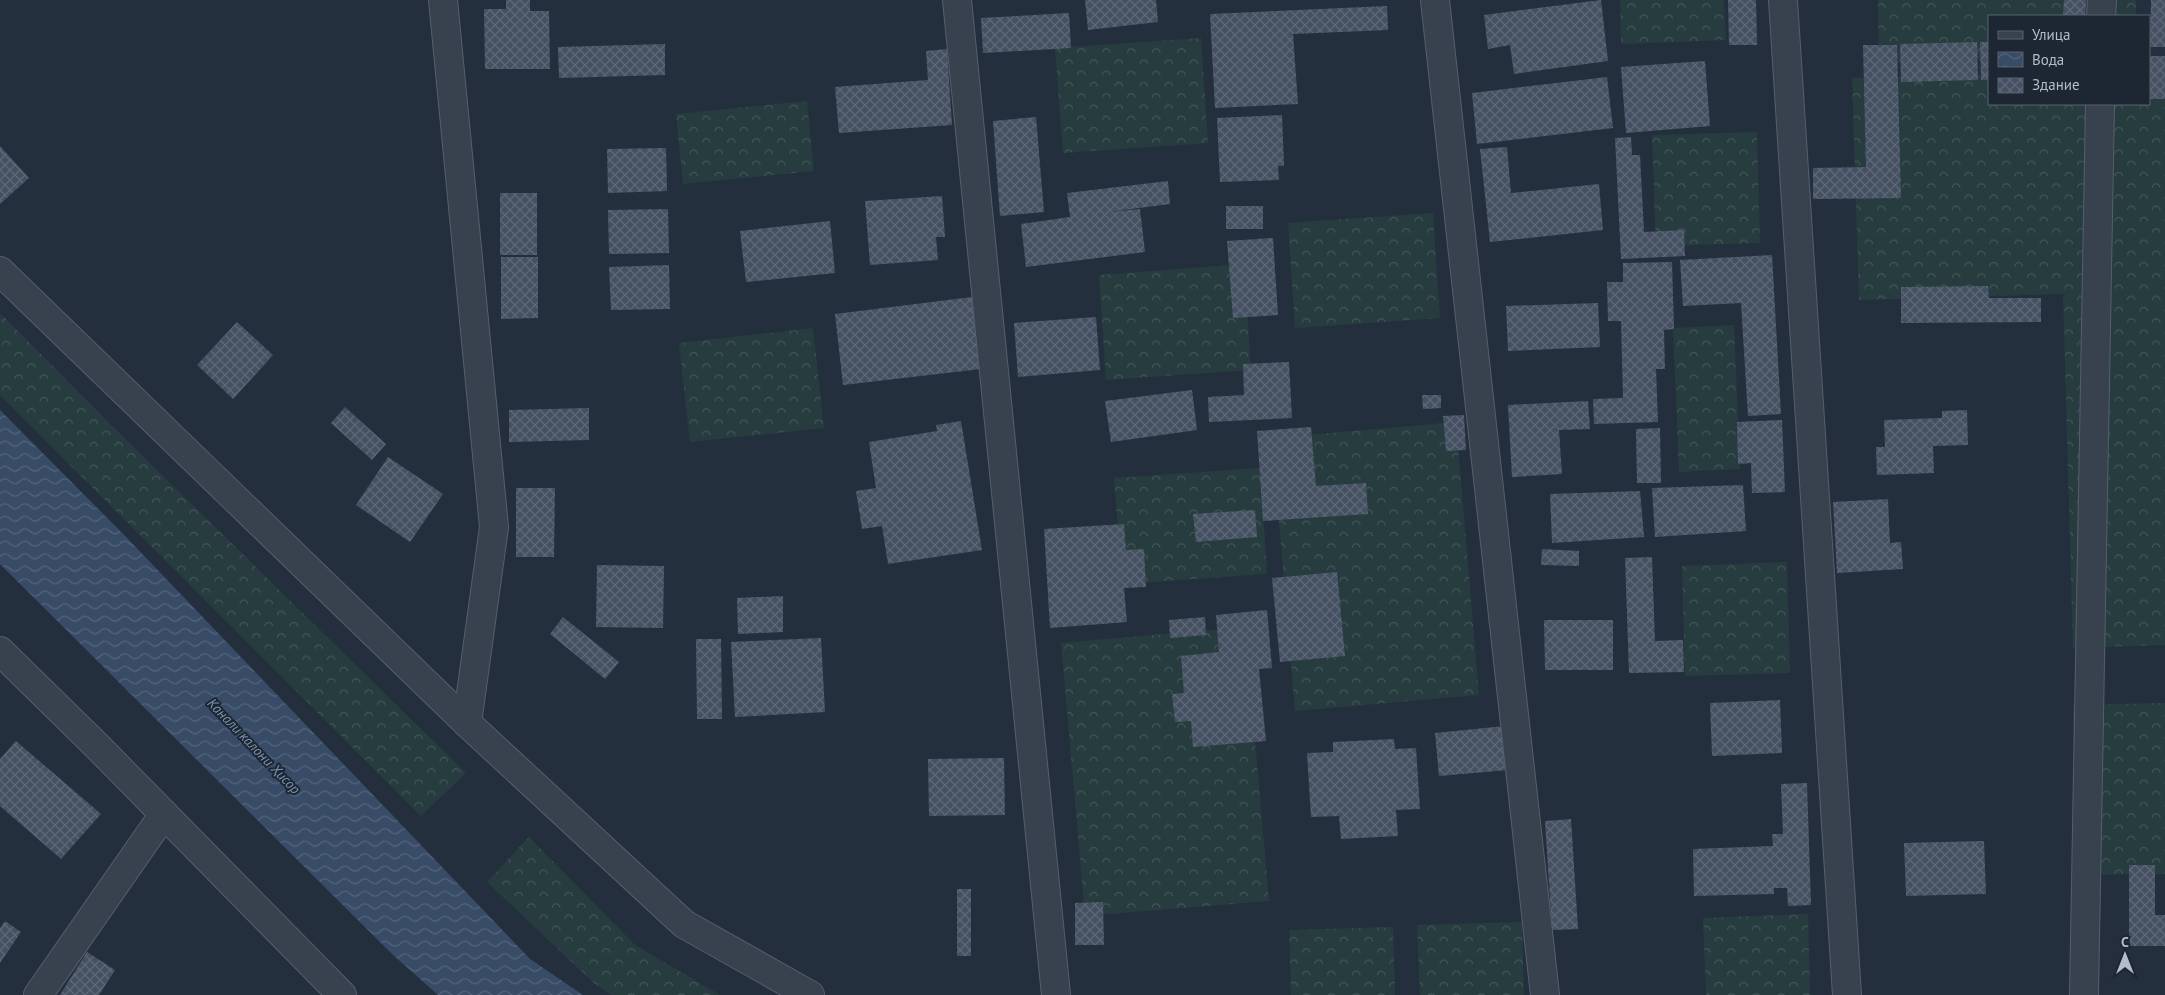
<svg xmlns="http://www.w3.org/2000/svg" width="2165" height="995" font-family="'PT Sans',sans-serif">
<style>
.forest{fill:url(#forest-crowns)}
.water{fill:url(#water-waves)}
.building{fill:url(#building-cross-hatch)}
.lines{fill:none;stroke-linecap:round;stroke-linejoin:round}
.minor-casing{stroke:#565f6c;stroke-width:30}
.minor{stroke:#38414e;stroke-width:28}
.labels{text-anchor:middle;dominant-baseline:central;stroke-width:4;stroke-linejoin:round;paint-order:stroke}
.water-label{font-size:14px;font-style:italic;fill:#7c92b1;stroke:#1d2633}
</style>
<defs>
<pattern id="forest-crowns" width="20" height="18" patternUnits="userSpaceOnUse" patternTransform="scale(1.25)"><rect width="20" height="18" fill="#263c3f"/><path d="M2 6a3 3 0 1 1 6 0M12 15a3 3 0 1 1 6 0" fill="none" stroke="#435659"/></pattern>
<pattern id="water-waves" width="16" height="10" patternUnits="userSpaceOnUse" patternTransform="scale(1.25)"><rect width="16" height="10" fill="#394c67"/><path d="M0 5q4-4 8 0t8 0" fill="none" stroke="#53647b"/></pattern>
<pattern id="building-cross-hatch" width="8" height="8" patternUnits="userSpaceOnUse" patternTransform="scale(1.25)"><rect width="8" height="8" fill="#455162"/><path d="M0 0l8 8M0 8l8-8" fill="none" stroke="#5d6877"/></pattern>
</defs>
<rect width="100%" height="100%" fill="#242f3e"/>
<g class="forest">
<path d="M1620 0H1724L1726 40 1621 44Z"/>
<path d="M1878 0H2136V16H1989V60L1879 63Z"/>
<path d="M1201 38 1208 143 1063 153 1055 48Z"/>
<path d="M2149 70H2165V645L2073 648 2063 294 1859 300 1852 78 1989 75V104H2149Z"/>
<path d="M807 101 814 171 683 184 676 114Z"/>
<path d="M1757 132 1760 243 1656 246 1652 135Z"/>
<path d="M1433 213 1440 318 1295 328 1288 223Z"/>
<path d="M1244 264 1251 370 1106 380 1099 275Z"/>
<path d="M0 313 109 423 466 773 421 816 0 395Z"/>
<path d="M1734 325 1740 469 1679 472 1673 328Z"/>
<path d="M813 328 824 428 690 442 679 343Z"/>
<path d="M1456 422 1479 695 1295 711 1272 438Z"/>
<path d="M1260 468 1267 574 1122 584 1114 478Z"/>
<path d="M1787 562 1790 673 1685 676 1682 566Z"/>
<path d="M1245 627 1269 901 1085 916 1061 643Z"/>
<path d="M2165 703V874L2075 875 2073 705Z"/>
<path d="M529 837 635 945 720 995H611L594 983 487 882Z"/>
<path d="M1808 914 1810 995H1706L1703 918Z"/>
<path d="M1522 922 1524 995H1420L1417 925Z"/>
<path d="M1393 927 1395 995H1291L1289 930Z"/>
</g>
<path class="water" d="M0 410 128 539 530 959 583 995H438L392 954 0 564Z"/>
<g class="building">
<path d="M506 0H530V11H549L550 69H485L484 9H506Z"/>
<path d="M1085 0H1156L1158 22 1088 30Z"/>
<path d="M1601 0 1608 61 1514 74 1510 45 1488 49 1484 15Z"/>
<path d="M1728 0H1756L1757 45H1729Z"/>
<path d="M2064 0H2086L2085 16H2063Z"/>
<path d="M2151 0H2165V47H2150Z"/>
<path d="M1387 6 1388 30 1293 34 1298 104 1215 108 1210 14Z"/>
<path d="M1069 13 1071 48 983 53 981 18Z"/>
<path d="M1977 42 1978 80 1901 82 1900 44Z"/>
<path d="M1980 42H1989V80H1981Z"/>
<path d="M665 44V75L559 78 558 47Z"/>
<path d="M1863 45H1897L1901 198 1813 199V168L1866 167Z"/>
<path d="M947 49 952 125 839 133 835 87 928 80 926 51Z"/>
<rect x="2149" y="56" width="16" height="43"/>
<path d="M1705 61 1710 126 1626 133 1621 67Z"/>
<path d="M1607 77 1613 128 1477 144 1472 93Z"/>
<path d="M1282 115 1284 166H1278L1279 180 1220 182 1217 118Z"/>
<path d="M1036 117 1044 212 1000 216 993 121Z"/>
<path d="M1631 137 1632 155H1640L1644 232 1684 230 1685 256 1621 259 1615 138Z"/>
<path d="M0 146 29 178 0 204Z"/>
<path d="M1507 147 1511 193 1599 184 1603 230 1490 242 1480 149Z"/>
<path d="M666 148 667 191 608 193 607 149Z"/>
<path d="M1168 181 1170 204 1108 212 1140 209 1145 252 1026 267 1021 224 1070 217 1067 193Z"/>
<rect x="500" y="193" width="37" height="62"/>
<path d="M942 196 945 237H936L938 260 870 265 865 201Z"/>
<rect x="1226" y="206" width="37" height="23"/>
<path d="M668 209 669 253 609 254 608 210Z"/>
<path d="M830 221 835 273 746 282 740 231Z"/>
<path d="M1273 238 1278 315 1233 318 1227 241Z"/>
<path d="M1772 255 1781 414 1748 416 1741 303 1683 306 1680 260Z"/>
<path d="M501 257H538V318L501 319Z"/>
<path d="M1672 262 1674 329 1664 330 1665 369H1656L1658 422 1594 424 1593 399 1623 398 1621 321H1608L1607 282H1623V263Z"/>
<path d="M669 265 670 309 611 310 609 267Z"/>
<path d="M1988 286 1989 298H2041V322L1901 323V287Z"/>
<path d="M972 297 981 369 843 385 835 314Z"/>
<path d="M1598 303 1600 347 1508 351 1506 306Z"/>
<path d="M1096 317 1100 370 1018 377 1014 323Z"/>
<path d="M237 322 273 355 233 399 197 365Z"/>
<path d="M1289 362 1292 418 1209 422 1208 397 1244 395 1243 364Z"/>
<path d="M1192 390 1197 430 1111 442 1105 401Z"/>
<path d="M1422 395H1441V408L1423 409Z"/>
<path d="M1588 401 1590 429 1559 430 1562 474 1512 477 1508 405Z"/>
<path d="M345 407 386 444 372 460 331 423Z"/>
<path d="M589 408V440L509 442V410Z"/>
<path d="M1967 410 1968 445 1933 446 1934 473 1877 475 1876 447H1885L1884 420 1942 418V411Z"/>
<path d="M1464 415 1466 450 1446 451 1443 416Z"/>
<path d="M1782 420 1785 492 1752 493 1751 463 1738 464 1737 422Z"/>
<path d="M961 421 982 550 888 564 882 526 862 529 856 491 876 488 869 442 937 431 936 425Z"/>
<path d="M1311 427 1316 486 1366 483 1368 514 1263 521 1257 431Z"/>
<path d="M1660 428 1661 483H1637L1636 429Z"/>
<path d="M388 457 443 494 410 542 356 505Z"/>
<path d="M1743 485 1746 531 1655 537 1652 488Z"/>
<path d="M516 488H555L554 557H516Z"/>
<path d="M1640 491 1644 537 1552 543 1550 494Z"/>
<path d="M1888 499 1890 543 1901 542 1903 569 1837 573 1833 502Z"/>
<path d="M1255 510 1257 537 1196 542 1193 514Z"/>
<path d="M1124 524 1126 550 1144 549 1146 587 1124 588 1127 622 1050 628 1044 529Z"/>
<path d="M1542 549 1579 551V566L1541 565Z"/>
<path d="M1652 557 1655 641 1683 640 1684 672 1629 673 1625 558Z"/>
<path d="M597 565 664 566 663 628 596 627Z"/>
<path d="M1337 572 1345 656 1280 662 1272 578Z"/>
<path d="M783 596V632L738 634 737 598Z"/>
<path d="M1267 610 1272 668 1259 669 1266 741 1193 747 1191 721 1175 722 1172 694 1184 693 1181 656 1219 652 1216 615Z"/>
<path d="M563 617 619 662 605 679 550 634Z"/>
<path d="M1205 617 1206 635 1170 638 1169 620Z"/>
<path d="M1544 620H1613V670H1545Z"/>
<path d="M821 638 825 712 735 717 731 642Z"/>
<path d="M696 639H721L722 719H697Z"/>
<path d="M1780 700 1782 753 1712 756 1710 703Z"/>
<path d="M1505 726 1508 770 1439 776 1435 733Z"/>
<path d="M1394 739 1395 749 1416 748 1420 809 1396 810 1398 836 1341 839 1339 816 1311 817 1307 753 1333 752V742Z"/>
<path d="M16 741 101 814 61 859 0 806V759Z"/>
<path d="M1004 758 1005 815 929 816 928 759Z"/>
<path d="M1807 783 1811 905 1788 906 1787 888H1774V894L1694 896 1693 849 1773 846 1772 834H1783L1781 784Z"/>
<path d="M1571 819 1578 929 1552 930 1545 821Z"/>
<path d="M1984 841 1986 894 1906 896 1904 843Z"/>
<path d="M2129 865H2155V915H2165V946H2129Z"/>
<rect x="957" y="889" width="14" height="67"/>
<path d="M1103 902 1104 945H1075V903Z"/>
<path d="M5 921 21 932 0 963V928Z"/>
<path d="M87 952 115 970 99 995H60Z"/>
</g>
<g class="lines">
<defs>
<g id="minor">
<path d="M443 0 494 527 467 723"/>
<path d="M957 0 1056 995"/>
<path d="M1435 0 1545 995"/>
<path d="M1783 0 1847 995"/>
<path d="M2101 16 2102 0"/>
<path d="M0 271 467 723 684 924 810 995"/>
<path d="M0 651 97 746 342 995"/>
<path d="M38 995 164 814"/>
<path d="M2084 995 2100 104"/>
</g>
</defs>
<use href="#minor" class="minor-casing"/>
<use href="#minor" class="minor"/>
</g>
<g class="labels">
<g class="water-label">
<text transform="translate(254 746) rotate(46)">Канали калони Ҳисор</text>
</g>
</g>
<rect x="1988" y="15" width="162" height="90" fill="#1d2633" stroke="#59626f"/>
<rect x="1998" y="31" width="25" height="8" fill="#38414e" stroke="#59626f"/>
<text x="2032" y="40" font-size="15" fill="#b4bcc9">Улица</text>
<rect x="1998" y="52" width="25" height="15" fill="url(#water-waves)" stroke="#59626f"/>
<text x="2032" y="65" font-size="15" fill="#b4bcc9">Вода</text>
<rect x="1998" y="78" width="25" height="15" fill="url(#building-cross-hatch)" stroke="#59626f"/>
<text x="2032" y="90" font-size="15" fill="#b4bcc9">Здание</text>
<g transform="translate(2125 955)" stroke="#1d2633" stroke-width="4" paint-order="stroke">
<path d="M0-4L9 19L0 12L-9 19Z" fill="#b4bcc9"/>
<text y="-8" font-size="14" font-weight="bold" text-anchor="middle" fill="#b4bcc9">С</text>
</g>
</svg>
